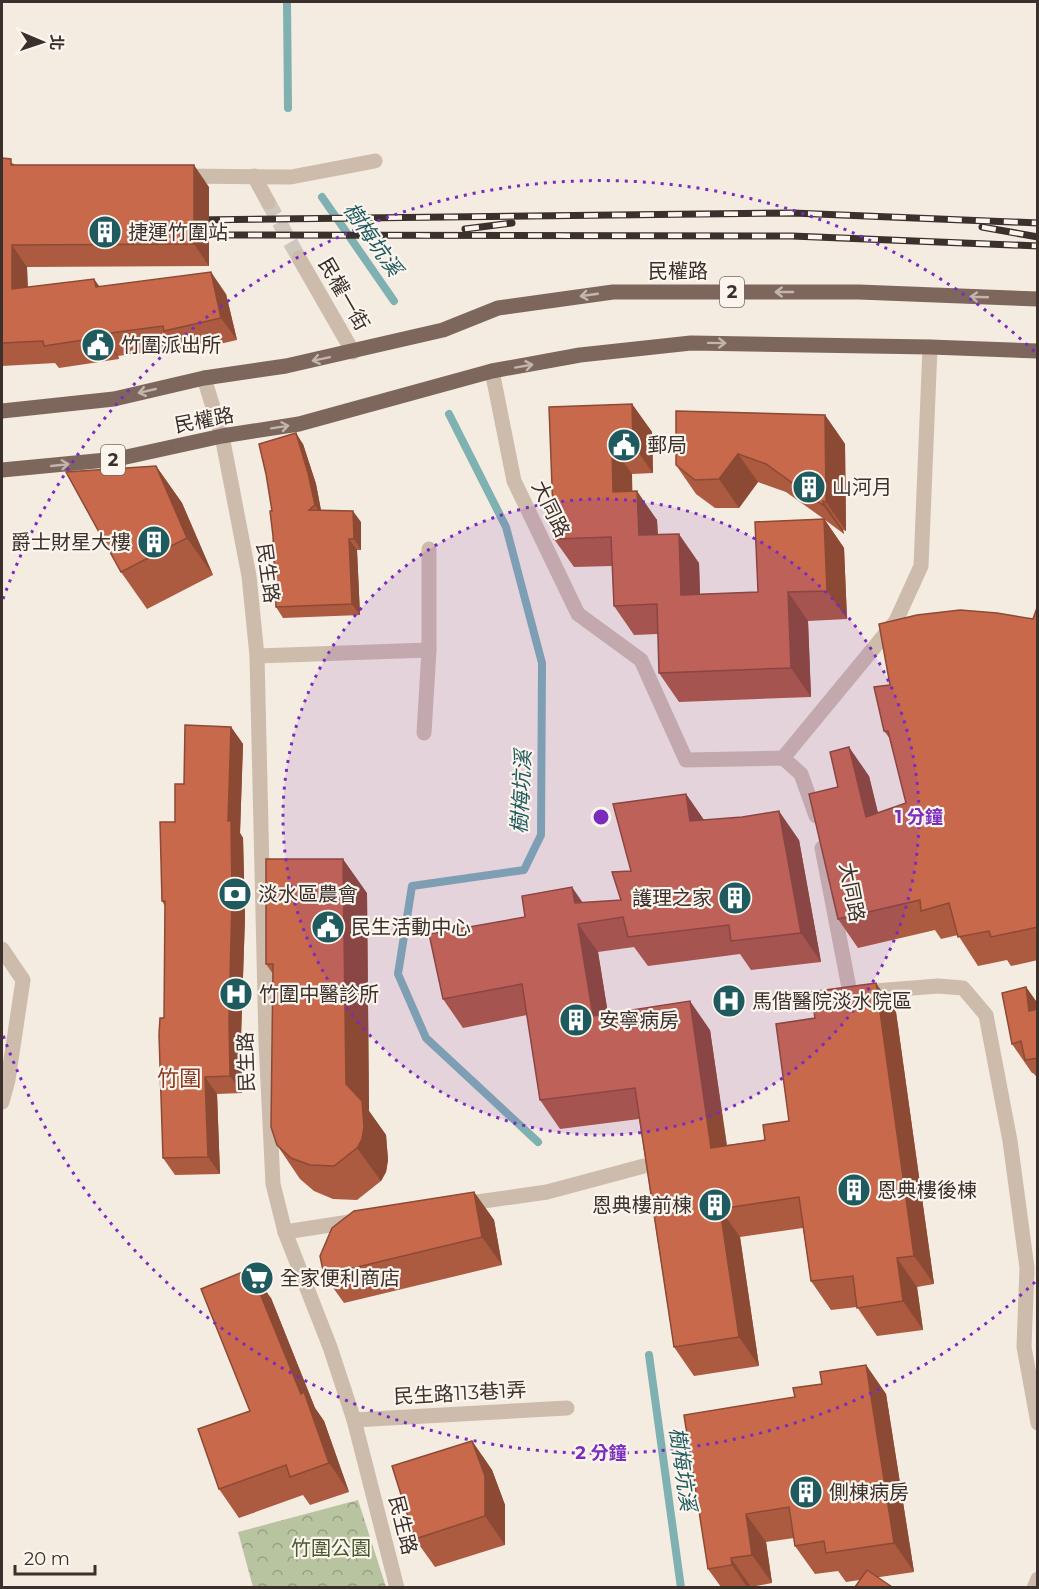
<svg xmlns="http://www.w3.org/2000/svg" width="1039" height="1589" font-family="Montserrat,'Noto Sans TC',sans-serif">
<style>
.park{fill:url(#park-crowns)}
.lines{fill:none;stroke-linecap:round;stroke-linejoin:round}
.stream{stroke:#7fb0b2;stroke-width:8}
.minor-tunnel{stroke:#cfc6bd;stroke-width:15;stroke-dasharray:15 8;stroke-linecap:butt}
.minor{stroke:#cdbbac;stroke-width:15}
.major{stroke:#7d675c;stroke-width:15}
.rail-casing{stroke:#3b302b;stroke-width:7}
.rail{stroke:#fbf5ee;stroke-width:4.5;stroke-dasharray:14;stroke-linecap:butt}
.wall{fill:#ac5a40}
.shaded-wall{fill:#8c4a34}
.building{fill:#c8694b;stroke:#8c4a34;stroke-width:1.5}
.oneway{stroke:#c2b5ac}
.ring{fill:none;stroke:#7b2cbf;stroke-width:3;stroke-dasharray:3 6}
.labels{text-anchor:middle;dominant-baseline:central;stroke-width:4.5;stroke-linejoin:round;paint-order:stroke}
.shield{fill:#fbf5ee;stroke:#756b66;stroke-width:1.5}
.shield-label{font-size:18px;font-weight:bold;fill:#3b302b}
.poi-label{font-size:20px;fill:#3b302b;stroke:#fbf5ee;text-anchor:start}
.street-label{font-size:20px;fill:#3b302b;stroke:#fbf5ee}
.park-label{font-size:20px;fill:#4a5a2e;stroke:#fbf5ee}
.water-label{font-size:21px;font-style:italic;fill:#1f5a5e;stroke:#fbf5ee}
.quarter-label{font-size:22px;fill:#8c3b22;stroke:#fbf5ee}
.centre{fill:#7b2cbf;stroke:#fbf5ee;stroke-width:3}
.ring-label{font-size:18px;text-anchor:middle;font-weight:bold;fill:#7b2cbf;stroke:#fbf5ee;stroke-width:4.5;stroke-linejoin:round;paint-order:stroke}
</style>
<defs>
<pattern id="park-crowns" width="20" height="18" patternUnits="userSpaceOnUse" patternTransform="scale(1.5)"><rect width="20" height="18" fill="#b8c4a0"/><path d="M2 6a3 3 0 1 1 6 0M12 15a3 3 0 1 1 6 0" fill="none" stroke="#97a083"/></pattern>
</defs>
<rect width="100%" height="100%" fill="#f4ebe1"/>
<path class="park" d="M358 1500 386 1587H253L238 1532Z"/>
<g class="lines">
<g class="stream">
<path d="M287 2 288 108"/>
<path d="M322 197 394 301"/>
<path d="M449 414 506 527 542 663 541 835 524 870 412 886 398 974 426 1038 538 1142"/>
<path d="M649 1355 681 1588"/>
</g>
<path class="minor-tunnel" d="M268 202 299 258"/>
<g class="minor">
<path d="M181 176 291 177 375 161"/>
<path d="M254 176 268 202"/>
<path d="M299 258 353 352"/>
<path d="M492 371 514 481 578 614 641 660 686 760 783 758 801 774 816 816"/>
<path d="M204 378 222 436 249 576 257 656 266 1042 273 1184 285 1232 330 1347 354 1420 397 1588"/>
<path d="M257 656 429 650"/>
<path d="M424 733 429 650V549"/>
<path d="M783 758 896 621 921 566 930 347"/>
<path d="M822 848 850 993 938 986 963 988 986 1015 1010 1141 1027 1268 1024 1347 1038 1423"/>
<path d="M2 949 23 980 8 1080 2 1102"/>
<path d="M463 1204 547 1192 644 1166"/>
<path d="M285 1232 356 1221"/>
<path d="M354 1420 567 1408"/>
<path d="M1034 1588 1038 1579"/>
</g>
<g class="major">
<path d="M2 411 114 399 204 378 286 366 443 330 498 308 613 292H859L1038 299"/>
<path d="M2 470 117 459 222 436 299 424 492 371 580 355 691 343 930 347 1038 351"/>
</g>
<defs>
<g id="rail">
<path d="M192 220 793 213 1038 223"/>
<path d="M982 227 1038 237"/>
<path d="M465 229 512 223"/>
<path d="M192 235 792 236 1038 246"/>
</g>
</defs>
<use href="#rail" class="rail-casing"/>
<use href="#rail" class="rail"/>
</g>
<g class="wall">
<path d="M2 158 16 165 209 187V266L27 267 28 287H100L226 294 237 340 180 353 176 348 118 356 119 359 59 368 55 363 2 366Z"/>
<path d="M632 404 652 432 653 473 632 474V492L657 520 658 535 699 563 700 594 758 592 824 519 786 492 758 482 739 508H715L696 494 676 465 825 415 845 444 846 531 843 530 844 534 825 520 844 548 847 619 808 621 811 697 679 702 659 673 658 634 634 635 614 606 612 566 574 567 554 539Z"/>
<path d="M303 444 316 484 321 510 361 522V550H357L360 615 283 618 276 607 273 536Z"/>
<path d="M156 466 182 503 213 575 147 609 121 572Z"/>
<path d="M1038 605V960L1011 966 1007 960 978 966 958 935 941 939 935 930 858 948 838 919V787L869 776 878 813 906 803 891 740 884 731 890 685 1033 619Z"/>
<path d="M231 727 243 744 240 833 243 838 245 917 241 1037 242 1093 217 1094 220 1174 175 1175 163 1158 165 906 162 901 175 822 184 784Z"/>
<path d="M686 794 704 820 799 840 821 962 751 970 740 954 648 966 634 947 598 952 608 1014 710 1030 727 1145 765 1140 789 1121 896 1012 934 1284 917 1287 923 1330 877 1336 857 1307 831 1310 811 1281 803 1228 740 1237 759 1366 694 1376 674 1347 639 1119 560 1129 540 1100 527 1015 463 1028 443 999 525 917 583 903 621 900 631 871Z"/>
<path d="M367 893 369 1111 386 1135 388 1160 386 1172 381 1181 357 1200 333 1199 314 1191 300 1179 277 1145 273 974 266 964Z"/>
<path d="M1026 987 1038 1004V1078L1033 1073H1032L1012 1044Z"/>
<path d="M474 1192 494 1220 502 1265 344 1303 324 1275Z"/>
<path d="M271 1298 315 1408 324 1421 349 1492 310 1505 303 1495 239 1518 219 1489 250 1411Z"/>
<path d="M866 1365 886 1394 914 1572 846 1582 838 1571 815 1574 795 1546 794 1538 766 1542 772 1583 751 1587H721L708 1569 795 1397 822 1384Z"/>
<path d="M472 1441 492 1470 505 1505V1545L435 1567 415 1539Z"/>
</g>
<g class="shaded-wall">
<path d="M194 165 209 187V266L194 244Z"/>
<path d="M12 245 27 267 28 311 12 289Z"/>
<path d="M211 272 226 294 237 340 221 318Z"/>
<path d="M94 279 110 301 96 287Z"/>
<path d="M103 334 118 356 119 359 103 337Z"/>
<path d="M632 404 652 432 653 473 633 445Z"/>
<path d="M825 415 845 444 846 531 826 502Z"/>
<path d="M296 433 303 444 316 484 322 516 315 505Z"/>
<path d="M612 446 632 474 633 521 613 492Z"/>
<path d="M738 454 758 482 739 508 719 479Z"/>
<path d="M156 466 182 503 213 575 187 538Z"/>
<path d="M637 491 657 520 659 564 639 535Z"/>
<path d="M823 501 843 530 844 534 823 505Z"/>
<path d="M353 511 361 522V550L354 539Z"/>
<path d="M824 519 844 548 847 619 827 591Z"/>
<path d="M679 534 699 563 701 624 681 595Z"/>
<path d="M349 539 357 550 360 615 352 604Z"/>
<path d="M788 592 808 621 811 697 791 668Z"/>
<path d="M231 727 243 744 240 833 243 838 245 917 241 1037 242 1093 230 1076 229 1020 228 821Z"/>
<path d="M849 747 869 776 886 846 866 817Z"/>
<path d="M686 794 706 823 690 821Z"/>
<path d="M779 811 799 840 821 962 801 933Z"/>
<path d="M343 859 367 893 369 1111 386 1135 388 1160 386 1172 381 1181 357 1148 346 1084Z"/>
<path d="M572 887 592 916 575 903Z"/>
<path d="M578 924 598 952 613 1045 593 1016Z"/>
<path d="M876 983 896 1012 934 1284 914 1256Z"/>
<path d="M1026 987 1038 1004V1023L1029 1011Z"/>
<path d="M690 1001 710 1030 731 1176 711 1148Z"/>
<path d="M205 1077 217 1094 220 1174 208 1157Z"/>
<path d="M474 1192 494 1220 502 1265 482 1237Z"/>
<path d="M720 1209 740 1237 759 1366 739 1337Z"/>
<path d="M897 1258 917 1287 923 1330 903 1301Z"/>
<path d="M250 1269 271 1298 315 1408 324 1421 349 1492 329 1463Z"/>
<path d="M866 1365 886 1394 914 1572 894 1543Z"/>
<path d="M472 1441 492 1470 505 1505V1545L485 1516Z"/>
<path d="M746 1514 766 1542 772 1583 752 1555Z"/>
<path d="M731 1558 751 1587H747L732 1565Z"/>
</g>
<g class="building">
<path d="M2 158 11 159V165H194V244L12 245V289L94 279 96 287 211 272 221 318 164 331 163 326 103 334V337L44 346 43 341 2 343Z"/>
<path d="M632 404 633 445 612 446 613 492 637 491 639 535 679 534 681 595 758 592 755 522 824 519 827 591 788 592 791 668 659 673 657 604 614 606 611 537 554 539 549 407Z"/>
<path d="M676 411 825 415 826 502 823 501V505L766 464 738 454 719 479 695 480 676 465Z"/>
<path d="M296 433 308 473 315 505 309 510 353 511 354 539H349L352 604 276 607 273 536 270 511H272L266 474 259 444Z"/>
<path d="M156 466 187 538 121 572 66 472Z"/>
<path d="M1038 605V927L991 937 989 931 958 937 949 903 921 911 920 900 838 919 809 794 838 787 830 752 849 747 866 817 906 803 888 731H884L874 687 890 685 879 624 917 615 960 610 997 613 1033 619Z"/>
<path d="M185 725 231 727 228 821 231 820 232 899 229 1020 230 1076 205 1077 208 1157 163 1158 159 1035 160 1018H164L165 901H162L160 822H175V784H184Z"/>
<path d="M686 794 690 821 742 817 779 811 801 933 731 941 729 925 628 937 623 917 578 924 593 1016 690 1001 711 1148 765 1140 763 1125 789 1121 776 1024 815 1018 811 992 876 983 914 1256 897 1258 903 1301 857 1308 853 1276 811 1281 799 1197 720 1209 739 1337 674 1347 635 1088 540 1100 522 984 443 999 429 934 525 917 522 896 572 887 575 903 621 900 612 872 631 871 613 804Z"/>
<path d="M266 859H343L346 1084 362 1101 364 1127 362 1139 357 1148 334 1166 310 1165 291 1158 277 1145 271 1127 273 964H266Z"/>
<path d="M1026 987 1029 1011 1038 1009V1058L1025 1060 1021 1041 1012 1044 1002 993Z"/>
<path d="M474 1192 482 1237 324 1275 320 1256 332 1228 354 1211Z"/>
<path d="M250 1269 301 1394 304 1392 329 1463 290 1477 286 1465 219 1489 198 1429 250 1411 201 1289Z"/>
<path d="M866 1365 894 1543 826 1553 824 1541 795 1546 789 1507 746 1514 752 1555 731 1558 732 1565 708 1569 684 1415 795 1397 793 1388 822 1384 820 1372Z"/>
<path d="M472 1441 485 1476V1516L415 1539 392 1466Z"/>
<path d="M867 1570 892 1587H855Z"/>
</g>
<defs><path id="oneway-shaft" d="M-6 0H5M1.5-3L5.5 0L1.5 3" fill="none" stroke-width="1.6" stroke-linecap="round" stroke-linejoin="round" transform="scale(1.5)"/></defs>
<g class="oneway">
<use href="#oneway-shaft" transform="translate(784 292) rotate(-180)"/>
<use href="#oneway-shaft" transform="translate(589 295) rotate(172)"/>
<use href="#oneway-shaft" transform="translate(979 297) rotate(-178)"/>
<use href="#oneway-shaft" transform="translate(717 343) rotate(1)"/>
<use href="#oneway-shaft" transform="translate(321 359) rotate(168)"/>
<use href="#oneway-shaft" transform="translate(524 366) rotate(-10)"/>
<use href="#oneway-shaft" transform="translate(147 391) rotate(167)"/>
<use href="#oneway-shaft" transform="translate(280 427) rotate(-9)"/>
<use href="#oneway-shaft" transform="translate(60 465) rotate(-6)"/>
</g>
<circle cx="601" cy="817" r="318" fill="#7b2cbf" fill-opacity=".12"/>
<g class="ring">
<circle cx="601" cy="817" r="318"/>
<path d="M1035 1282A636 636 0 0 1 3 1035M3 599A636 636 0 0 1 1035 352"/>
</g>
<defs>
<symbol id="building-disc" viewBox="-11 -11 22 22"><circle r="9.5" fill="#1f5a5e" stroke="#fbf5ee"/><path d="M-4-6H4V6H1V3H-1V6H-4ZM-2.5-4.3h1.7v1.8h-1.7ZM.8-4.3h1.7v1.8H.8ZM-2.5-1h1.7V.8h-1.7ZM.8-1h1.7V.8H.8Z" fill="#fff"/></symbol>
<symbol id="civic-disc" viewBox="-11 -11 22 22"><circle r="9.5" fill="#1f5a5e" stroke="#fbf5ee"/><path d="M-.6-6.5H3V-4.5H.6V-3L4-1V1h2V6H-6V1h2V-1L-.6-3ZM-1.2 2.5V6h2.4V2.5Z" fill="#fff"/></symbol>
<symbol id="bank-disc" viewBox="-11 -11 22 22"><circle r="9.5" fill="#1f5a5e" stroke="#fbf5ee"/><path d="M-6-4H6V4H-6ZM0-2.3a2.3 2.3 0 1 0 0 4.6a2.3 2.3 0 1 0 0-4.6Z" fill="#fff"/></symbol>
<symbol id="hospital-disc" viewBox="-11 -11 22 22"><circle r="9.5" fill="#1f5a5e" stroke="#fbf5ee"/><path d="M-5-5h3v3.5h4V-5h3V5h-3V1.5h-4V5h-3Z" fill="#fff"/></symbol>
<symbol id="supermarket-disc" viewBox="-11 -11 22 22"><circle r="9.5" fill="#1f5a5e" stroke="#fbf5ee"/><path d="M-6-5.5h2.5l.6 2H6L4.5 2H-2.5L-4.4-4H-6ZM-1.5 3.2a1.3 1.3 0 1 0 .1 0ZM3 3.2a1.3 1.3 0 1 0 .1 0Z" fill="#fff"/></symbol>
</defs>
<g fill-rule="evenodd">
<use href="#building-disc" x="86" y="213" width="38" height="38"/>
<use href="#civic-disc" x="79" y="326" width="38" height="38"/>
<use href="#civic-disc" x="605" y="426" width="38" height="38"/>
<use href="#building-disc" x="790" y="468" width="38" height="38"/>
<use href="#building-disc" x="135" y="523" width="38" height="38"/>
<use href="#bank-disc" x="216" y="875" width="38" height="38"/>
<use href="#building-disc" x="716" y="879" width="38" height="38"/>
<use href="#civic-disc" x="309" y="908" width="38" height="38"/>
<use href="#hospital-disc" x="217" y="975" width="38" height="38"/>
<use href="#hospital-disc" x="710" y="982" width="38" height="38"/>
<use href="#building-disc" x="557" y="1001" width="38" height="38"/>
<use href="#building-disc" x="835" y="1171" width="38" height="38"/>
<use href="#building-disc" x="696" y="1186" width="38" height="38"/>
<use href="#supermarket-disc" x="238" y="1259" width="38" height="38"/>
<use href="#building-disc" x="787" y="1473" width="38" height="38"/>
</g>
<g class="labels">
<g class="shield">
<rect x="720" y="277" width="24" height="30" rx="4.5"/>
<rect x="101" y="445" width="24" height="30" rx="4.5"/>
</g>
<g class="shield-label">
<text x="732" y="292">2</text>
<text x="113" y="460">2</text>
</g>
<g class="poi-label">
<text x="128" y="232">捷運竹圍站</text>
<text x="121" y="345">竹圍派出所</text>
<text x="647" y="445">郵局</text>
<text x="832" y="487">山河月</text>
<text x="131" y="542" text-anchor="end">爵士財星大樓</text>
<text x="258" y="894">淡水區農會</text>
<text x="712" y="898" text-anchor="end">護理之家</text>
<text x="351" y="927">民生活動中心</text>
<text x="259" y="994">竹圍中醫診所</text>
<text x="752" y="1001">馬偕醫院淡水院區</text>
<text x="599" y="1020">安寧病房</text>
<text x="877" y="1190">恩典樓後棟</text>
<text x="692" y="1205" text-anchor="end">恩典樓前棟</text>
<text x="280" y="1278">全家便利商店</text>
<text x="829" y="1492">側棟病房</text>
</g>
<g class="street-label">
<text x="678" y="271">民權路</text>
<text transform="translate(344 294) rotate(60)">民權一街</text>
<text transform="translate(204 420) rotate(-11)">民權路</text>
<text transform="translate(551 509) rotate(64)">大同路</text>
<text transform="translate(268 573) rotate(82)">民生路</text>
<text transform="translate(852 892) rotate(79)">大同路</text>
<text transform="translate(246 1062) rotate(-92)">民生路</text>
<text transform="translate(460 1393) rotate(-3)">民生路113巷1弄</text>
<text transform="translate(403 1525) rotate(76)">民生路</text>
</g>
<g class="park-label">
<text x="331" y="1548">竹圍公園</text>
</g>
<g class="water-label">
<text transform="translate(373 239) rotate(55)">樹梅坑溪</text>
<text transform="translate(521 792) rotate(-87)">樹梅坑溪</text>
<text transform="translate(683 1469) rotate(82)">樹梅坑溪</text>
</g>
<g class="quarter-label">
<text x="179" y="1078">竹圍</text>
</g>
</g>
<circle cx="601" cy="817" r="9" class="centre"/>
<g class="ring-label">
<text x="919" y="823">1 分鐘</text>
<text x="601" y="1459">2 分鐘</text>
</g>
<rect width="1039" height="1589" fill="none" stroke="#3b302b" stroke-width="6"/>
<g transform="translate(42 42) rotate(92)" stroke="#fbf5ee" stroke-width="4.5" paint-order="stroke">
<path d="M0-4.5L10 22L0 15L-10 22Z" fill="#3b302b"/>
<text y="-9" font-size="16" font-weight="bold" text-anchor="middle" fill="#3b302b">北</text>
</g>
<path d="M15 1565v9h80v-9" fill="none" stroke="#3b302b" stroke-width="3"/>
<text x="24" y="1565" font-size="18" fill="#3b302b" stroke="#fbf5ee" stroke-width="4.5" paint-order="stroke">20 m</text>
</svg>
